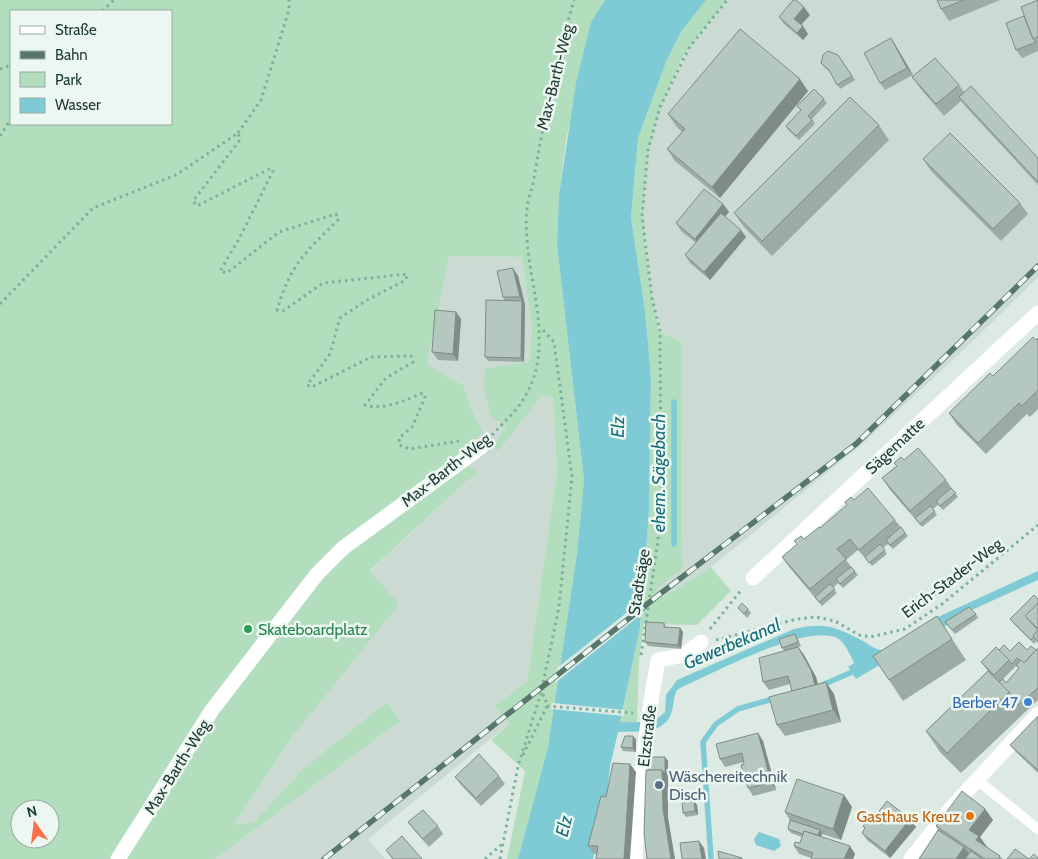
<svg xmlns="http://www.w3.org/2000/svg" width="1038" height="859" font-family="Cabin,sans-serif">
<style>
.built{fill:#cbdad3}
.green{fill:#b3debd;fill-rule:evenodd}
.water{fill:#7fcbd5}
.pier{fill:#ddeae4}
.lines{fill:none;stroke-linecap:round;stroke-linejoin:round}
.stream{stroke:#7fcbd5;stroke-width:5.5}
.path{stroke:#7ab09d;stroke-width:3;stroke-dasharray:2.5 4;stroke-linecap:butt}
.service{stroke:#fff;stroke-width:10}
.minor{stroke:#fff;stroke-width:15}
.tertiary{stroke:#fff;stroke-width:15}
.rail-casing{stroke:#57776d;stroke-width:5.5}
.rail{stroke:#edf7f2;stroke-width:4;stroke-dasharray:11;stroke-linecap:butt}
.wall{fill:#9caca4;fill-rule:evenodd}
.shaded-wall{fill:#7f8c86}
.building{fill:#b5c8bf;stroke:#7f8c86}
.leisure-dot{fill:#2e9e5b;stroke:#edf7f2;stroke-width:2}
.shop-dot{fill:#3f7fe0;stroke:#edf7f2;stroke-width:2}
.service-dot{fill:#5c6f8a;stroke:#edf7f2;stroke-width:2}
.food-dot{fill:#e8710a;stroke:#edf7f2;stroke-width:2}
.labels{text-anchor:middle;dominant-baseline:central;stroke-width:5;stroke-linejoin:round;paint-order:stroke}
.street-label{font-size:16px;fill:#1d3a32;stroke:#edf7f2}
.leisure-label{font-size:16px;fill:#27864d;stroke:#edf7f2;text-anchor:start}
.shop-label{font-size:16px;fill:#366cbe;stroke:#edf7f2;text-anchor:end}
.service-label{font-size:16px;fill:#4e5e75;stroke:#edf7f2;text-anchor:start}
.food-label{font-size:16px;fill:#c56008;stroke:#edf7f2;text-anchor:end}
.water-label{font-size:18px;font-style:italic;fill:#146d7a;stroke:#edf7f2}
</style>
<rect width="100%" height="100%" fill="#ddeae4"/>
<g class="built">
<path d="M727 0H1038V277L970 344 861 445 711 567 663 597 656 589 684 567 681 554 682 342 660 331 652 298 642 216V196L648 150 660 107 689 48Z"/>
<path d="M448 256 522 257 532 330 529 362 485 368 507 426 494 445 543 396 553 398 557 471 527 682 494 706 510 723 368 839 385 859H215L400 721 303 769 254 822 233 826 292 737 370 572 464 483 479 473 467 465 462 453 483 432 471 408 464 386 427 365Z"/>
</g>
<g class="green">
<path d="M0 0H605L591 22 566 141 559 195 557 245 584 480 577 553 548 747 518 859H507L525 771 491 740 510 723 494 706 527 682 557 471 553 398 542 396 498 451 494 445 507 426 491 417 484 389 485 368 529 362 532 330 522 257 449 256 427 364 464 386 471 408 483 432 462 453 467 465 479 473 464 483 370 571 399 604 292 737 234 825 254 822 303 769 387 702 400 721 215 859H0ZM11 11H171V124H11ZM20 809H50V839H20Z"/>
<path d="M706 0H727C715 16 701 31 689 48 682 58 677 71 672 82 632 167 641 242 659 331L682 342 681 554 684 567 656 589 663 597 711 567 731 591 697 625 644 624 639 660 637 722 620 723 640 628 649 511 651 377 645 310 631 218 638 138 666 62 681 32Z"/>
</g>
<g class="water">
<path d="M605 0H706L681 32 666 62 638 138 631 218 645 310 651 377 649 511 640 628 620 722C636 722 654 724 665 712L666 695 677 680 794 629C822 622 836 626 861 640 869 644 873 649 882 650L942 615 1038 571V580L974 609 856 679 848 667 854 663C850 655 845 642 837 638 806 623 714 673 682 687L677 690C673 698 674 706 671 714 663 735 636 731 618 732L610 767 606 804 593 859H518L548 747 577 553 584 480 557 245 559 195 576 83 591 22Z"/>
<path d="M759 832 779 839 781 846 774 851 756 845 754 839Z"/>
</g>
<g class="pier">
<path d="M644 599 643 613 555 683 557 668Z"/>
<path d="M552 703 625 710 624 716 551 709Z"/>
</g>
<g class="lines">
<g class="stream">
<path d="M674 544V402"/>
<path d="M820 686 859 669"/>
<path d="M711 859 703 742 716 724 738 709 776 698"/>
</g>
<g class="path">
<path d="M102 11 114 0"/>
<path d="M0 69 11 65"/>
<path d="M238 133 261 100 289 10V0"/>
<path d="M0 136 11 119"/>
<path d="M0 304 93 208 176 175 238 133 240 140 193 201 197 206 271 168 273 171 239 239 220 271 227 273 279 232 336 214 339 219C306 252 291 263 277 310L283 311 323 283 407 274 406 280 367 300 340 318 330 354 307 385 312 387 371 357 411 356 413 362 386 378 365 405C383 411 406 400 423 393L425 397 412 427 399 438V445L410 449 459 441"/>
<path d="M492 435C500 426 510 417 518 407 564 347 520 274 527 208 528 198 533 188 534 178 544 118 557 59 574 0"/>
<path d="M710 629 742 589"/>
<path d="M716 640 797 619 816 617 835 621 859 635 870 637 905 629 942 604 1038 525"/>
<path d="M641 655 658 541 661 491 660 331 652 298 642 216 648 150 660 107 689 48 727 0"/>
<path d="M547 706 633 713"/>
<path d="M523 755 547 706 545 697 541 693"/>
<path d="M485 859 501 845"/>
<path d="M500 859 518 766 541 693 559 607 572 477 554 342 541 328"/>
</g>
<path class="service" d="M977 780 1038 829"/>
<g class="minor">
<path d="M753 578 1038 313"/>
<path d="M118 859 212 710 317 574 343 548 481 447"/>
<path d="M635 859C638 792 646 726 658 660L684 655 701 642"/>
</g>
<path class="tertiary" d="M911 859 952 807 1038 714"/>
<defs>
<path id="rail" d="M324 859 660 594 856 444 1038 266"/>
</defs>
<use href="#rail" class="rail-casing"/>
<use href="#rail" class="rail"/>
</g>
<g class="wall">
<path d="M937 0H1000L949 21 941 9Z"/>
<path d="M1038 0V51L1022 58 1016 50 1024 16Z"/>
<path d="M810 15 801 25 808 34 803 40 784 24 779 17Z"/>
<path d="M891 38 896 46 913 75 885 90 880 83Z"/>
<path d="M838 55 855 80 840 89 831 73 824 67 821 63Z"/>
<path d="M912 77 959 85 964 92 1038 158V185L967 108 961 101 944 116 920 88Z"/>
<path d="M808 91 720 198 675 161 667 149 682 132 676 126 668 114Z"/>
<path d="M824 99 827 103 812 119 815 124 799 140 788 130 786 126 801 110 797 106Z"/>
<path d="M879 125 889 140 772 256 744 227 734 213Z"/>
<path d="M923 159 1020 203 1028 214 1001 241 931 171Z"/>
<path d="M723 204 729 212 725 216 746 237 710 280 690 263 685 255 696 243 681 231 676 223Z"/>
<path d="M518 276 525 305 524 362 488 361 485 357 505 301 503 297Z"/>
<path d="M456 312 461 319 458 361 438 360 432 352Z"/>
<path d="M1038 338V409L1030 417 1027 414 986 454 957 425 949 413Z"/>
<path d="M904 460 946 480 958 497 943 510 938 505 933 509 937 515 922 527 890 490 882 478Z"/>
<path d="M854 500 895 520 908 536 893 549 888 544 883 548 887 554 872 566 858 550 846 560 858 575 843 588 838 583 833 588 837 593 822 606 790 568 782 557 804 539 820 528Z"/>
<path d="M1038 599V644L1036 641 1034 644 1013 623 1010 619Z"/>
<path d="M738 608 748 609 751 613 747 618Z"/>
<path d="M976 614 978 618 955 634 945 622Z"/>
<path d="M937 616 966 660 903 701 889 680Z"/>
<path d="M664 623 666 627 680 628 683 632 681 649 648 646 645 642Z"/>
<path d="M795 634 797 637 801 646 795 648 798 647 804 655 816 677 818 685 834 694 841 722 785 736 777 725 792 691 790 684 769 690 763 682 784 651 782 648Z"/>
<path d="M1038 648V700L961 773 940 752 926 731 988 671 981 662 999 650 1010 651 1036 650ZM1016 666 1019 669 1006 683 1002 680Z"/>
<path d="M1038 716V773L1016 752 1010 745Z"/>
<path d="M758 733 763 741 776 790 753 796 748 788 744 762 725 767 720 759Z"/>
<path d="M636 739V752L623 751 621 747Z"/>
<path d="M636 772 597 854H594L588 846 606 797Z"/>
<path d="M499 776 505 784 481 806 461 785 455 777Z"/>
<path d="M844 795 852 807 841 840 822 834 821 837 855 854 853 859H811V858L799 854 794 846 800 843 802 837 791 833 788 829 790 820 785 812Z"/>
<path d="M694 801 697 805 698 815 686 817 683 813Z"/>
<path d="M985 809 993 820 980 837 987 847 1003 859H919L938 830 936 826Z"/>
<path d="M910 819 916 827 890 858 867 840 862 833 865 829 863 826 872 820Z"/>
<path d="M408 822 438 826 443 834 429 847 414 830Z"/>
</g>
<g class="shaded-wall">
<path d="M804 7 810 15 799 27 794 19Z"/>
<path d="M803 26 808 34 803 40 797 33Z"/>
<path d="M891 38 896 46 913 75 907 68Z"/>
<path d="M800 79 808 91 720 198 712 187Z"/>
<path d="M723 204 729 212 700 246 695 239Z"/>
<path d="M741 230 746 237 710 280 704 272Z"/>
<path d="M513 268 518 276 525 305 524 362 521 358 522 301 520 297Z"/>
<path d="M456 312 461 319 458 361 453 354Z"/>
<path d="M680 628 683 632 681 649 678 645Z"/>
<path d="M798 647 804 655 816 677 821 697 816 689Z"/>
<path d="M826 682 834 694 841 722 833 710Z"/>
<path d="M758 733 763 741 776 790 771 782Z"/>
<path d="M633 736 636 739V752L633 748Z"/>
<path d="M665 757 668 761V817L675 859H671L663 809 662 770Z"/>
<path d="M630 764 636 772 630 859H624Z"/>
<path d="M844 795 852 807 841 840 833 829Z"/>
<path d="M694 801 697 805 698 815 695 811Z"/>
<path d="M985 809 993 820 980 837 987 847 984 851 969 830Z"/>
<path d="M910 819 916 827 890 858 885 851Z"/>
<path d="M820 830 822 834 819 842 817 838Z"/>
<path d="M699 841 704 848 706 859H702Z"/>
<path d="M850 846 855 854 853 859H844Z"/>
<path d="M964 847 969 854 966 859H956Z"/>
</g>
<g class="building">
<path d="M793 0H796L804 7 794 19 803 26 797 33 779 17Z"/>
<path d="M937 0H964L941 9Z"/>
<path d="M1038 0V37L1033 39 1021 7Z"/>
<path d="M1024 16 1033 39 1036 42 1016 50 1006 23Z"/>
<path d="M740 29 800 79 712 187 667 149 685 129 668 114Z"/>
<path d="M891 38 907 68 880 83 864 53Z"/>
<path d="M828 51 838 55 852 76 837 85 829 70 821 63 823 55Z"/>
<path d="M935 58 959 85 936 104 912 77Z"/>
<path d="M971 86 1038 158V182L959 97Z"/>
<path d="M814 89 824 99 808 116 812 120 796 136 786 126 801 110 797 106Z"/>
<path d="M850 97 879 125 762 241 734 213Z"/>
<path d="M950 133 1020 203 993 229 923 159Z"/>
<path d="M704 189 723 204 695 239 676 223Z"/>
<path d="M721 213 741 230 704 272 685 255Z"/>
<path d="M513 268 520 297H503L497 271Z"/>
<path d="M486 300 522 301 521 358 485 357Z"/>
<path d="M435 310 456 312 453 354 432 352Z"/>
<path d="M1033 337 1036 340 1038 338V390L1022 406 1019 403 978 443 949 413 990 373 993 376Z"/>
<path d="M918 448 946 480 910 511 882 478 897 466 894 463 901 457 904 460Z"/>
<path d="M868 488 895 520 859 550 850 539 837 549 846 559 810 589 782 557 797 544 794 541 801 536 804 539 819 527 820 528 847 505 845 502 851 497 854 500Z"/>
<path d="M951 488 956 493 940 506 936 501Z"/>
<path d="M930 506 935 511 920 524 915 518Z"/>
<path d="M901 527 905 533 890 545 886 540Z"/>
<path d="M880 544 885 550 869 563 865 557Z"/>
<path d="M851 567 855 571 840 584 836 579Z"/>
<path d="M830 584 835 589 819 602 815 597Z"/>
<path d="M1034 595 1038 599V603L1025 616 1038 630 1033 636 1034 637 1031 640 1010 619Z"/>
<path d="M742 603 748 609 744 614 738 608Z"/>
<path d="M1038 603V627L1037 628 1025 616Z"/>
<path d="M969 607 976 614 952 630 945 622Z"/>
<path d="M937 616 952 639 889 680 873 656Z"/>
<path d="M646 622 664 623V627L680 628 678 645 645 642Z"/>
<path d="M1038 630V641L1033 636Z"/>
<path d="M795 634 798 642 782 648 779 639Z"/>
<path d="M1019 642 1027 650 1031 646 1036 650 1024 663 1017 658 1012 664 999 650 1004 645 1010 651Z"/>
<path d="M798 647 811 670 815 685 792 691 788 676 763 682 759 658Z"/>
<path d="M996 647 1009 660 994 675 981 662Z"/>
<path d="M1038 648V688L1018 705 1009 692 999 682 1003 679 1006 683 1019 668 1016 665 1021 660 1024 663Z"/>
<path d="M988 671 1009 692 947 753 926 731Z"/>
<path d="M826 682 833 710 777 725 769 697Z"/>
<path d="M1038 716V770L1010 745Z"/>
<path d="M758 733 771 782 748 788 741 765 744 764 742 753 720 759 716 744Z"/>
<path d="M625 736H633V748L621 747Z"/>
<path d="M479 754 499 776 476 798 455 777Z"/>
<path d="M649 757H665V774L662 770H648Z"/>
<path d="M613 763 630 764 624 859H596L598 846H588L601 796 606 797Z"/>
<path d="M646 770H662L663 809 671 859H647L644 833Z"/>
<path d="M797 779 844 795 833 829 785 812Z"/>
<path d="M962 791 985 809 969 830 979 836 976 840 1000 856 998 859H985L936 826Z"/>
<path d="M694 801 695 811 683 813 682 802Z"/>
<path d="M887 801 910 819 885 851 862 833 865 828 863 826 869 818 872 820Z"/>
<path d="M423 810 438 826 423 839 408 822Z"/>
<path d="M790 820 820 830 818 835 804 831 803 834 788 829Z"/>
<path d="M938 830 964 847 956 859H919Z"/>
<path d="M804 831 850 846 844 859H811L813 853 794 846 795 842 800 843Z"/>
<path d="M402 836 422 859H393L386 850Z"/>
<path d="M699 841 702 859H682L680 843Z"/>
<path d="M1015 849 1029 859 1034 854 1038 858V859H1007Z"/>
<path d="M718 851 742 858V859H719Z"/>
<path d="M971 851 982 859H965Z"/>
</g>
<circle class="leisure-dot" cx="248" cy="629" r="5"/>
<circle class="shop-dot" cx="1028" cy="702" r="5"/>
<circle class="service-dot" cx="659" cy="785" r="5"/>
<circle class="food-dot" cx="970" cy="816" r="5"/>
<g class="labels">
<g class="street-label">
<text transform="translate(555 77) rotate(-76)">Max-Barth-Weg</text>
<text transform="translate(895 446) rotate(-43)">Sägematte</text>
<text transform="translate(446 470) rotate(-38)">Max-Barth-Weg</text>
<text transform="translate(952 578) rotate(-37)">Erich-Stader-Weg</text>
<text transform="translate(639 582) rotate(-81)">Stadtsäge</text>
<text transform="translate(647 736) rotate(-83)">Elzstraße</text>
<text transform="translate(177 767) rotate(-58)">Max-Barth-Weg</text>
</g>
<g class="leisure-label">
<text x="258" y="629">Skateboardplatz</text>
</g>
<g class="shop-label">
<text x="1018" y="702">Berber 47</text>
</g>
<g class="service-label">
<text x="669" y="776">Wäschereitechnik<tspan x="669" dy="18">Disch</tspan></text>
</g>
<g class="food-label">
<text x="960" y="816">Gasthaus Kreuz</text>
</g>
<g class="water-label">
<text transform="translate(618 427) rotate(-89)">Elz</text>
<text transform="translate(659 473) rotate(-90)">ehem. Sägebach</text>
<text transform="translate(732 644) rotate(-23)">Gewerbekanal</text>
<text transform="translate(564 826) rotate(-76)">Elz</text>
</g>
</g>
<rect x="10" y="10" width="162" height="115" fill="#edf7f2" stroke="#9aaba5"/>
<rect x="20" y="26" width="25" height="8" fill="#ffffff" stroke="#9aaba5"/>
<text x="55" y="35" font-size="15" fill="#1d3a32">Straße</text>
<rect x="20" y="51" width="25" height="8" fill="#57776d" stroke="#9aaba5"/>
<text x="55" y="60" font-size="15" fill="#1d3a32">Bahn</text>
<rect x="20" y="72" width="25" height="15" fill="#b3debd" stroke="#9aaba5"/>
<text x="55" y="85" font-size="15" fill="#1d3a32">Park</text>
<rect x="20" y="98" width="25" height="15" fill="#7fcbd5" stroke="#9aaba5"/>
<text x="55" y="110" font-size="15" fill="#1d3a32">Wasser</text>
<g transform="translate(35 824) rotate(346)"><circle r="24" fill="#edf7f2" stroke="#9aaba5"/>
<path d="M0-4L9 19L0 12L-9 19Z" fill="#fd6e48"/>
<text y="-8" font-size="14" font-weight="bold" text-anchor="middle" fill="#1d3a32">N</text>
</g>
</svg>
